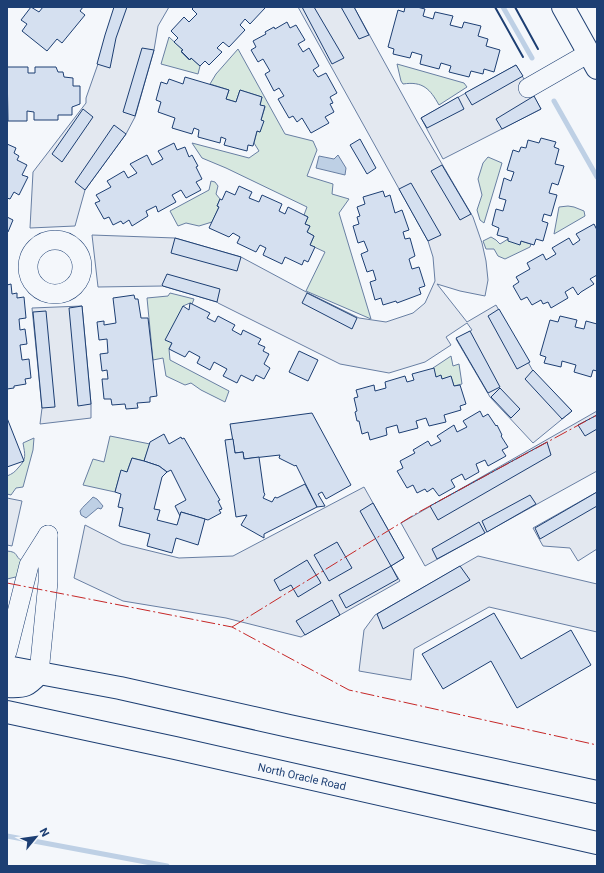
<svg xmlns="http://www.w3.org/2000/svg" width="604" height="873" font-family="Roboto,sans-serif">
<style>
.green{fill:#d7e8df;stroke:#687fa3}
.parking{fill:#e3e8f0;stroke:#687fa3}
.water{fill:#bed0e5;stroke:#687fa3}
.lines{fill:none;stroke-linecap:round;stroke-linejoin:round}
.stream{stroke:#bed0e5;stroke-width:5}
.building{fill:#d5e0f0;stroke:#1d3f73}
.minor-casing{stroke:#1d3f73;stroke-width:20}
.major-casing{stroke:#1d3f73;stroke-width:24}
.highway-casing{stroke:#1d3f73;stroke-width:24}
.minor{stroke:#f4f7fb;stroke-width:19}
.major{stroke:#f4f7fb;stroke-width:22}
.highway{stroke:#f4f7fb;stroke-width:22}
.wall{stroke:#1d3f73;stroke-width:2}
.power{stroke:#c62828;stroke-width:1;stroke-dasharray:14 3 2 3;stroke-linecap:butt}
.labels{text-anchor:middle;dominant-baseline:central;stroke-width:3;stroke-linejoin:round;paint-order:stroke}
.street-label{font-size:11px;fill:#1d3f73;stroke:#f4f7fb}
</style>
<rect width="100%" height="100%" fill="#f4f7fb"/>
<g class="green">
<path d="M169 37 183 50 181 52 189 60 191 58 200 66 198 74 161 64Z"/>
<path d="M238 49 285 134 313 141 317 150 307 176 333 184 332 194 349 199 339 213 371 319 306 291 325 252 310 245 314 236 307 232 310 226 305 224 308 217 304 215 307 207 226 168 202 158 192 143 249 158 259 151 254 143 257 131 260 132 263 121 261 120 265 107 260 105 262 97 240 90 236 102 226 99 229 90 210 84 216 74Z"/>
<path d="M397 64 464 83 467 87 439 105C430 89 423 81 403 84L401 81Z"/>
<path d="M488 157 502 163 484 223 480 220 477 210 482 195 478 179 483 163Z"/>
<path d="M211 181 215 182 218 186 216 194 220 199 217 206 219 207 212 222 199 226 186 223 178 226 170 211 209 190Z"/>
<path d="M568 206 574 207 584 211 585 216 554 234 559 207Z"/>
<path d="M491 237 496 240 500 244 508 239 520 244 521 241 531 244 530 247 505 259 498 256 494 249H486L483 241Z"/>
<path d="M170 293 194 299 192 304 190 303 183 306 172 343 169 349 170 360 229 391 225 402 201 390 191 383 185 385 166 376 163 358 153 360 147 298 168 296Z"/>
<path d="M451 356 453 366 459 364 462 384 454 386 451 377 442 379 441 376 436 377 433 368Z"/>
<path d="M110 436 150 444 144 461 132 458 127 472 121 471 115 492 83 485 93 459 104 462Z"/>
<path d="M34 438 33 450 23 487 16 488 11 495 7 494V476C12 474 15 472 18 468 27 459 25 455 23 443Z"/>
<path d="M7 551C19 552 14 556 22 561L20 576 7 579Z"/>
</g>
<g class="parking">
<path d="M118 7H169L158 26 154 50 135 117 126 134 85 190 75 226 30 228 33 172 86 103V98Z"/>
<path d="M298 7H354L418 123 473 217 482 243 486 261 488 280 485 296 460 291 437 284 467 322 496 305 533 371 572 411 533 443 490 397 456 339 472 330 467 323 446 337 451 345 425 362 389 373 340 364 218 303 217 302 163 286 98 287 92 235 175 238 241 257 310 294 359 318 386 322 413 313 425 303 435 281 433 257 428 241Z"/>
<path d="M516 65 541 109 443 159 421 118Z"/>
<path d="M82 306 91 404V418L40 424 42 408 32 308Z"/>
<path d="M597 411V471L425 566 401 523Z"/>
<path d="M364 487 404 558 391 566 400 581 301 637 226 618 123 601 74 578 85 525 122 544 179 558 233 556Z"/>
<path d="M597 492V549L578 561 570 548 543 546 533 528Z"/>
<path d="M7 498 22 501 12 546 7 545Z"/>
<path d="M478 556 597 584V632L489 607 414 649 411 680 359 671 364 630 375 615Z"/>
</g>
<g class="water">
<path d="M338 155 346 168 345 175 316 168 319 156 334 159Z"/>
<path d="M93 497 97 499 103 506 101 509 98 508 86 518 81 515 80 511C83 506 89 502 93 497Z"/>
</g>
<g class="lines">
<g class="stream">
<path d="M503 7 532 58"/>
<path d="M554 101 597 177"/>
<path d="M7 836 167 866"/>
</g>
</g>
<g class="building">
<path d="M31 7 39 12 43 7H83L80 11 85 15 62 43 57 39 47 51 22 31 27 24 21 20Z"/>
<path d="M114 7H127L116 38 110 68 97 64 105 35Z"/>
<path d="M194 7H265V8L250 24 245 19 240 25 245 30 229 47 223 42 217 48 222 52 209 65 205 61 200 66 191 58 190 60 181 51 183 50 174 42 178 38 171 31 184 17 189 22 197 14 192 9Z"/>
<path d="M302 7H314L344 58 332 64Z"/>
<path d="M341 7H354L369 35 359 39Z"/>
<path d="M405 7H417L425 9 423 16 433 19 435 12 453 16 450 25 462 28 464 22 481 26 478 36 488 39 486 46 500 50 494 72 484 69 483 74 471 71 469 77 449 72 451 66 441 63 439 69 420 64 422 55 412 52 410 58 393 54 394 49 388 47 398 10 404 12Z"/>
<path d="M287 22 290 28 296 25 305 40 298 44 303 52 309 48 319 66 313 70 318 77 326 73 337 93 330 97 333 103 330 104 334 112 325 117 329 123 311 133 302 118 297 122 293 116 289 118 278 99 284 96 279 88 274 91 265 74 270 71 263 59 258 62 251 50 256 47 253 41 266 34 265 32 274 27 275 29Z"/>
<path d="M142 48 154 50 135 116 123 112Z"/>
<path d="M516 65 523 76 472 105 465 93Z"/>
<path d="M7 67H28V73H35V67H56L58 72H63L64 77 73 78V86H80V104L72 107V115H58V120H34V112L27 111V121H8Z"/>
<path d="M185 77 229 90 226 99 236 102 240 90 262 97 260 105 265 106 261 120 264 121 260 132 257 131 253 146 248 145 247 151 224 145 226 139 221 137 220 143 198 137 199 130 194 128 192 134 172 128 175 118 158 112 161 102 156 100 161 82 167 84 169 79 183 84Z"/>
<path d="M534 96 541 109 502 129 496 119Z"/>
<path d="M458 97 464 109 427 128 421 118Z"/>
<path d="M83 109 93 117 62 162 52 154Z"/>
<path d="M114 125 126 134 85 190 75 182Z"/>
<path d="M541 138 556 142 554 147 559 149 555 164 564 166 558 185 552 183 549 193 557 195 551 216 544 214 542 221 548 223 543 241 536 239 534 245 521 241 520 245 508 241V238L497 235 499 228 492 225 496 209 503 211 506 200 499 198 504 178 511 181 514 172 507 170 513 150 519 152 521 147 526 148 528 140 539 143Z"/>
<path d="M360 139 376 168 367 174 350 145Z"/>
<path d="M174 143 177 150 185 147 189 157 192 155 198 166 196 167 202 179 196 182 201 190 186 198 181 190 172 195 176 202 158 212 156 206 146 211 148 216 132 226 129 220 123 224 121 221 113 225 109 217 104 219 95 203 100 201 96 195 111 187 107 181 124 171 128 178 137 173 130 164 147 155 152 165 163 159 158 151Z"/>
<path d="M7 144 16 148 14 153 19 156 17 160 27 165 22 175 28 177 19 195 14 192 10 199 7 198Z"/>
<path d="M442 165 471 214 460 220 431 171Z"/>
<path d="M411 183 441 235 428 241 399 189Z"/>
<path d="M239 186 252 192 249 198 259 202 262 195 282 204 279 211 285 214 288 207 308 217 305 224 310 226 307 232 314 236 310 245 315 247 308 262 304 260 302 265 285 257 282 264 263 255 266 248 260 245 256 252 237 243 240 237 233 233 229 237 209 228 219 207 217 206 220 199 222 200 226 191 235 195Z"/>
<path d="M383 191 385 197 390 195 395 213 402 210 409 230 403 232 405 239 410 238 415 256 409 259 412 269 419 267 425 286 419 288 421 294 397 303 396 301 383 305 381 298 375 300 370 282 376 280 373 270 367 272 361 254 368 251 364 241 358 243 353 226 359 224 357 217 360 216 357 207 365 204 363 197Z"/>
<path d="M7 217 13 220 8 232H7Z"/>
<path d="M594 224 597 230V275L590 279 594 284 581 292 578 295 573 287 565 292 568 298 551 308 548 302 543 304 541 300 532 305 527 297 521 300 513 286 519 282 516 277 530 269 527 263 543 254 546 260 556 254 552 248 569 238 573 245 580 240 576 234Z"/>
<path d="M175 238 241 257 237 271 171 253Z"/>
<path d="M167 274 220 289 217 302 163 286 162 285Z"/>
<path d="M11 284 12 294 17 293V298L24 297 26 318 19 319 20 330 25 329 27 344 20 345 22 360 29 359 31 378 25 379 26 384 14 386V388L7 389V285Z"/>
<path d="M307 293 357 318 352 329 302 303Z"/>
<path d="M134 295 135 299H138L141 318H148L157 396 150 397V402L137 403 138 408 126 409 125 404 112 405 111 399H104L102 379H108L107 370 102 371 100 354 108 353 107 339 99 340 97 322 104 321V325L116 323 113 298Z"/>
<path d="M190 303 210 313 207 318 215 322 218 316 235 325 232 330 241 335 243 330 261 339 258 344 265 347 263 351 269 354 264 364 270 368 264 379 256 375 253 381 241 375 237 383 223 376 227 369 214 362 210 370 197 363 200 357 189 351 185 357 169 349 172 343 165 340 183 306 189 310Z"/>
<path d="M82 306 91 404 78 406 69 308Z"/>
<path d="M499 309 530 362 517 369 488 316Z"/>
<path d="M46 311 55 407 42 408 33 312Z"/>
<path d="M560 316 577 320 575 327 584 329 586 321 597 324V371L593 370 591 377 574 372 576 365 562 361 561 367 544 363 546 357 540 355 550 320 558 322Z"/>
<path d="M470 331 500 387 488 393 456 338Z"/>
<path d="M299 351 318 360 308 381 289 372Z"/>
<path d="M434 368 436 377 441 375 442 379 451 376 454 386 460 385 466 404 460 406 461 410 444 415 446 422 429 426 426 418 416 421 418 428 399 433 397 425 386 428 387 435 370 440 368 432 362 434 359 421H357L355 412 357 411 354 398 358 397 356 390 374 385 375 391 386 388 385 382 405 376 407 382 414 380 412 374Z"/>
<path d="M533 370 572 411 562 419 525 379Z"/>
<path d="M500 388 520 409 511 418 491 397Z"/>
<path d="M480 411 483 417 488 414 496 426 497 425 502 435 501 436 508 447 502 450 506 456 488 466 485 460 476 464 479 472 465 480 462 474 451 480 455 487 439 496 433 488 427 492 425 489 417 493 413 485 407 488 397 471 403 468 400 461 415 453 413 450 428 441 431 446 441 441 437 436 454 425 457 432 467 427 463 421Z"/>
<path d="M312 413 351 485 326 499 322 492 318 494 325 506 317 507 296 465 295 466 279 458 280 455 244 459 243 452 235 453 230 424Z"/>
<path d="M597 415V429L585 436 578 425Z"/>
<path d="M7 418 24 461 7 467Z"/>
<path d="M164 434 169 444 181 437 182 439 184 438 220 500 218 501 222 509 219 510 221 513 208 520 181 512 180 516 175 506 186 500 171 470 167 472 159 466 144 461 150 442Z"/>
<path d="M233 439 235 453 243 452 244 459 259 457 264 493 265 494 263 498 272 502 275 497 277 498 305 484 317 507 264 534V538L241 525 247 515 236 517 225 440Z"/>
<path d="M547 442 551 455 438 520 430 506Z"/>
<path d="M132 458 144 461 159 466 167 472 162 477 154 509 160 510 157 520 177 525 181 512 205 519 198 545 176 538 172 553 147 546 150 534 119 526 123 508 118 507 121 494 115 492 121 470 127 472Z"/>
<path d="M597 492V506L540 539 535 528Z"/>
<path d="M530 495 536 504 487 532 482 521Z"/>
<path d="M373 503 404 558 391 566 360 511Z"/>
<path d="M479 522 485 533 437 559 432 549Z"/>
<path d="M337 542 352 568 329 581 314 555Z"/>
<path d="M307 560 321 583 298 597 291 585 280 591 274 580Z"/>
<path d="M391 566 398 579 346 608 339 595Z"/>
<path d="M460 566 470 580 383 629 377 614Z"/>
<path d="M332 600 340 615 305 635 296 621Z"/>
<path d="M494 613 521 659 571 630 591 665 517 708 491 661 443 689 422 654Z"/>
</g>
<g class="lines">
<defs>
<g id="minor">
<path d="M528 88 589 53"/>
<circle cx="55" cy="267" r="27"/>
<path d="M7 652 29 565 48 535"/>
<path d="M39 673 48 582V535"/>
</g>
<path id="major" d="M563 7 597 68"/>
<g id="highway">
<path d="M7 667 120 688 289 726 597 792"/>
<path d="M7 686C25 687 27 686 39 673"/>
<path id="s1" d="M7 712 175 748 597 843"/>
</g>
</defs>
<use href="#minor" class="minor-casing"/>
<use href="#major" class="major-casing"/>
<use href="#highway" class="highway-casing"/>
<use href="#minor" class="minor"/>
<use href="#major" class="major"/>
<use href="#highway" class="highway"/>
<g class="wall">
<path d="M495 7 523 57"/>
<path d="M515 7 538 49"/>
</g>
<g class="power">
<path d="M7 583 232 627 349 690 597 745"/>
<path d="M232 627 417 513 597 415"/>
</g>
</g>
<g class="labels">
<g class="street-label">
<text stroke="none"><textPath href="#s1" startOffset="302">North Oracle Road</textPath></text>
</g>
</g>
<rect width="604" height="873" fill="none" stroke="#1d3f73" stroke-width="16"/>
<g transform="translate(36 837) rotate(61)" stroke="#f4f7fb" stroke-width="3" paint-order="stroke">
<path d="M0-3L7 15L0 10L-7 15Z" fill="#1d3f73"/>
<text y="-6" font-size="11" font-weight="bold" text-anchor="middle" fill="#1d3f73">N</text>
</g>
</svg>
